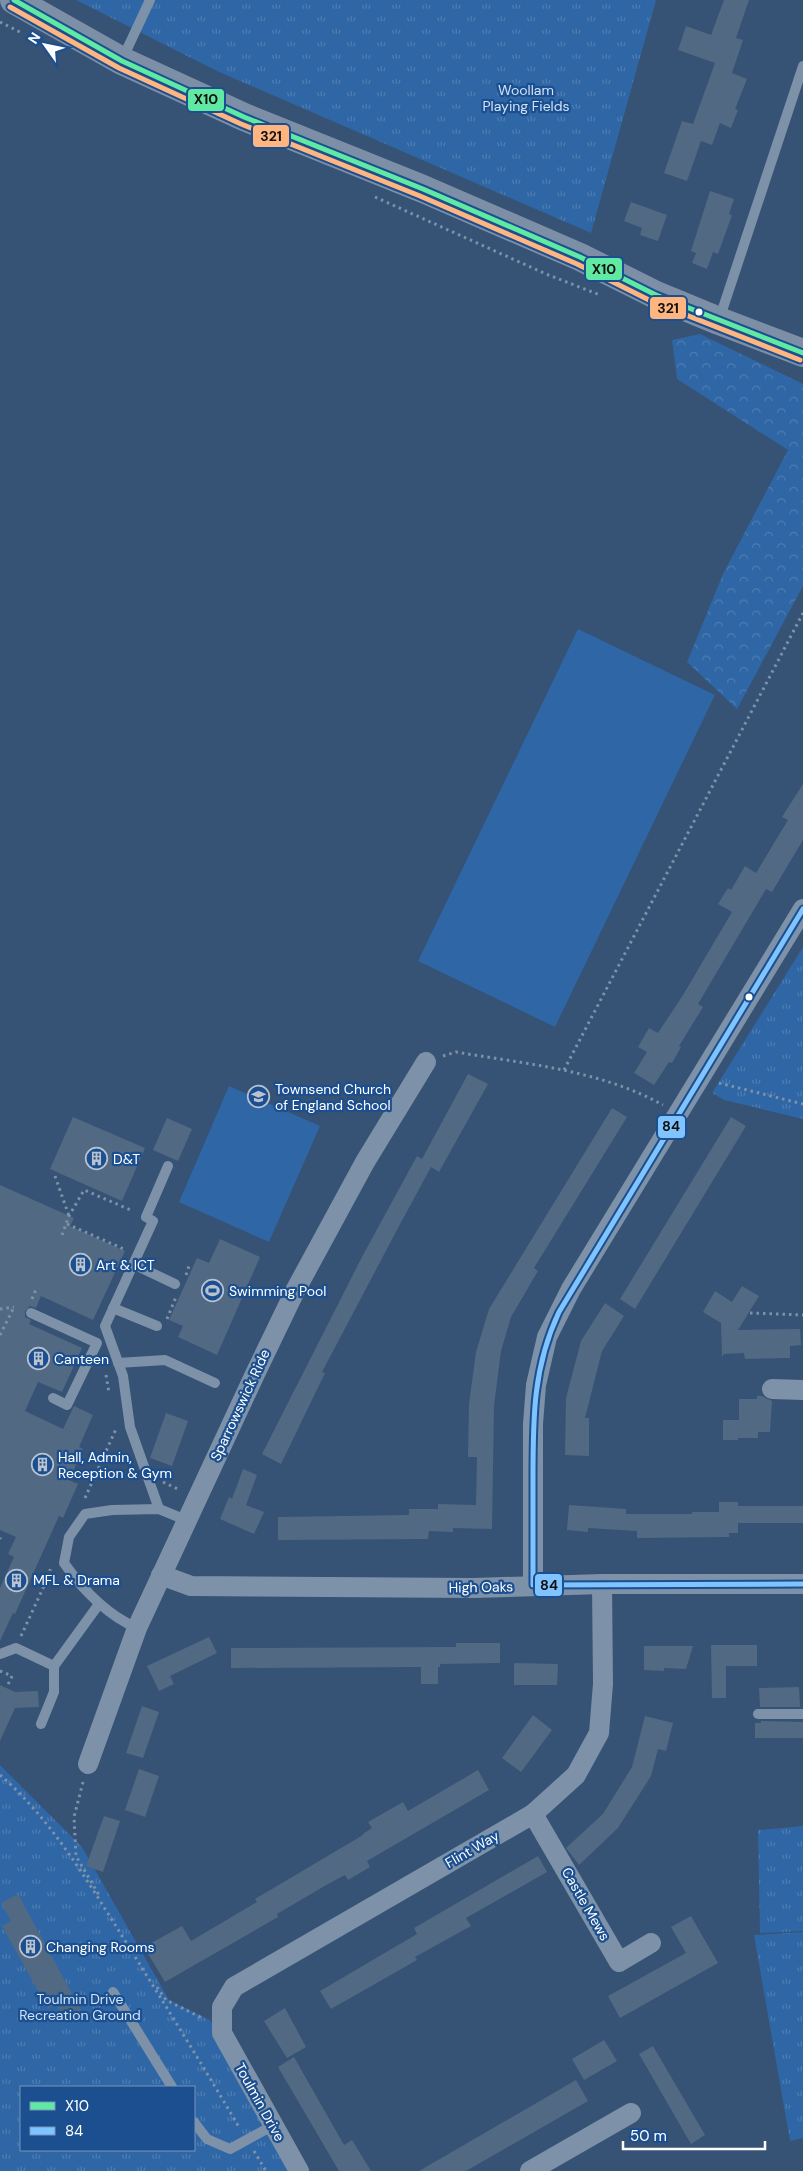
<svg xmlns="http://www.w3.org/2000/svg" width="803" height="2171" font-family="'DM Sans',sans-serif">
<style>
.grass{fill:#2f66a5}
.forest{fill:url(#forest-crowns)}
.park{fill:url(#park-tufts);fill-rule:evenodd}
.building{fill:#526984}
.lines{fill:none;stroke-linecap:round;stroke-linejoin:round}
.path{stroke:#7d92a8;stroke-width:3;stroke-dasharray:2.5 4;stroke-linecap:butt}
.service{stroke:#7d92a8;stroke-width:10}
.minor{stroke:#7d92a8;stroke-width:20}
.primary{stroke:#7d8ea7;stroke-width:28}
.bus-1-casing{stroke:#1b4f8f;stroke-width:9}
.bus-2-casing{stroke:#1b4f8f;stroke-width:9}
.bus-3-casing{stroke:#1b4f8f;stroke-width:9}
.bus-1{stroke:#60e9a3;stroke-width:5}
.bus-2{stroke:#80c4ff;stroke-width:5}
.bus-3{stroke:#ffb580;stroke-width:5}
.bus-dot{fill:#fff;stroke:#1b4f8f;stroke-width:2}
.labels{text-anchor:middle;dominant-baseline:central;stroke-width:4.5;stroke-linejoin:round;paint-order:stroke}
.park-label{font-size:14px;fill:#cfe3fa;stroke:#1b4f8f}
.poi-label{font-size:14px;fill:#fff;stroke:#1b4f8f;text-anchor:start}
.street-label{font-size:14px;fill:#fff;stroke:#1b4f8f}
.line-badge{stroke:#1b4f8f;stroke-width:2}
.pale-badge-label{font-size:14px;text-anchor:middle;font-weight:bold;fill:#111}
</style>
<defs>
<pattern id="forest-crowns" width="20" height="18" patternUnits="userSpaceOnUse" patternTransform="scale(1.25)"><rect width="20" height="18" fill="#2f66a5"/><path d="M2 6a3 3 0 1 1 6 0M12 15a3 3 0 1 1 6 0" fill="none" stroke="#4e7db2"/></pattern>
<pattern id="park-tufts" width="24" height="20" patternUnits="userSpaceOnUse" patternTransform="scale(1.25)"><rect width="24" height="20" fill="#2f66a5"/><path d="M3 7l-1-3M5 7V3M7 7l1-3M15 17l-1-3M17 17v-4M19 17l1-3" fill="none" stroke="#4e7db2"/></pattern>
</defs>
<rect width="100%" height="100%" fill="#365274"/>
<g class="grass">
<path d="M578 629 715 695 555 1027 418 961Z"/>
<path d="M229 1086 320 1126 269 1242 179 1202Z"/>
</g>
<path class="forest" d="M700 334 803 384V586L737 709 687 662 723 574 788 450 677 379 672 340Z"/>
<g class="park">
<path d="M76 0H656L591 233 217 71Z"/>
<path d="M803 947V1119L724 1100 712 1093Z"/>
<path d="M0 1765 82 1847 169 2000 210 2020 292 2171H0ZM21 2087H194V2150H21Z"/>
<path d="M803 1826V1931L760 1933 758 1830Z"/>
<path d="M803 1932V2138L790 2141 754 1935Z"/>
</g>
<g class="building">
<path d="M724 0H749L736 38 743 40 732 73 747 79 735 109 738 110 731 128 720 123 712 145 701 141 687 181 664 173 682 121 693 124 715 63 678 50 686 26 711 35Z"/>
<path d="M710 191 734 199 729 214 732 215 718 254 713 252 707 269 692 263 696 253 691 251Z"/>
<path d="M631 202 667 215 658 241 640 235 642 228 624 221Z"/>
<path d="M803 784V840L772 892 766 889 698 1004 703 1007 679 1046 681 1047 672 1063 669 1062 654 1085 634 1073 647 1052 638 1047 649 1028 658 1033 683 995 732 912 718 904 728 888 731 890 745 866 756 873 788 820 782 817Z"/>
<path d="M468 1074 488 1084 439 1172 431 1167 398 1228 322 1372 325 1373 281 1464 262 1454 363 1255 417 1156 422 1159Z"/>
<path d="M612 1108 627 1117 534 1268 538 1271 511 1317 501 1351 494 1406 492 1529 453 1528V1532L429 1531 428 1539 278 1540V1517L409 1515V1509H438V1504L476 1505 477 1457H468L469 1404 476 1352 489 1309Z"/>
<path d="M73 1117 145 1148 122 1201 50 1169Z"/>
<path d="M731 1117 746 1126 635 1309 620 1299Z"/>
<path d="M167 1118 192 1129 178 1161 153 1150Z"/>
<path d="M0 1185 74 1218 70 1226 125 1251 93 1320 41 1296 36 1308 30 1306 25 1311V1317L31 1320 29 1324 82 1348 62 1392 38 1382 25 1411 63 1429 74 1406 93 1415 79 1447 83 1449 69 1480 78 1484 63 1518 59 1516 15 1614 13 1613 0 1641V1588L14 1557 8 1554 16 1537 0 1530Z"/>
<path d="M220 1239 260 1257 217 1355 178 1337 183 1326 169 1320 197 1258 209 1263Z"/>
<path d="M742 1286 759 1296 738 1330 800 1329 801 1345 790 1346V1358L745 1359 744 1353 724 1354 722 1357 721 1323 703 1312 715 1291 732 1302Z"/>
<path d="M605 1303 624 1316 602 1351 585 1418H589V1456L565 1455 566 1398 581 1341Z"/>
<path d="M757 1396H762L772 1401 770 1432H758V1438H738V1440H723V1420H739V1399H757Z"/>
<path d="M166 1413 188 1421 172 1466 150 1458Z"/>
<path d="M243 1469 257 1475 246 1505 264 1512 254 1534 220 1519 229 1497 232 1499Z"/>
<path d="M719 1502H738V1506H803V1523H738V1533H729V1537L637 1538V1531L588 1528V1532L567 1530 569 1505 626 1509V1514H692V1512H719Z"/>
<path d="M209 1637 217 1653 170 1676 174 1684 159 1691 147 1666Z"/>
<path d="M456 1643H500V1663L440 1664V1667H438V1684H421V1667L231 1668V1648L456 1647Z"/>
<path d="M711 1645H757V1666H726V1698H712Z"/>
<path d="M644 1646H693L686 1669 664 1668V1671L644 1670Z"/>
<path d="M514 1663 558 1664 557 1685H514Z"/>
<path d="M0 1685 15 1692 38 1691 39 1707 15 1708 0 1741Z"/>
<path d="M799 1687 800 1707H760L759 1688Z"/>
<path d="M142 1706 159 1712 143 1758 126 1753Z"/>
<path d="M533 1715 552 1730 521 1772 502 1758Z"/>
<path d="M645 1716 673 1723 666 1751 658 1749 651 1776 618 1828 579 1865 566 1848 603 1814 632 1767Z"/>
<path d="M761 1721 803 1722V1738H755V1723H761Z"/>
<path d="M139 1769 159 1776 145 1817 125 1810Z"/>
<path d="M478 1770 489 1790 367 1861 370 1867 348 1880 345 1875 328 1884 277 1914 278 1917 165 1982 144 1947 182 1926 191 1941 257 1902 255 1899 363 1835V1834L372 1828 368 1822 403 1802 408 1811Z"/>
<path d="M104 1816 120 1821 103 1872 86 1866Z"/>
<path d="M538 1856 547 1872 466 1918 471 1926 415 1957 417 1960 331 2009 320 1991 417 1934 414 1928Z"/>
<path d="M18 1894 82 2012 65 2021 56 2004 48 2009 2 1926 11 1921 1 1903Z"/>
<path d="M691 1916 718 1963 620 2018 608 1996 686 1953 671 1927Z"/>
<path d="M285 2008 306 2047 287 2058 264 2021Z"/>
<path d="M604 2040 617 2061 584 2080 572 2059Z"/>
<path d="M653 2046 705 2135 691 2144 639 2054Z"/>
<path d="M294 2057 344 2145 352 2140 371 2171H339L278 2067Z"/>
<path d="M576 2080 588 2101 466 2171H419Z"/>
</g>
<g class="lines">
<g class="path">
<path d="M0 22 20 32"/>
<path d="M375 197 546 274 600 295"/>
<path d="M443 1056 456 1052C526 1064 600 1070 663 1105"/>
<path d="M564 1070 803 613"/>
<path d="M719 1083 803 1104"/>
<path d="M55 1176 69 1216"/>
<path d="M67 1224 126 1250"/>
<path d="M62 1235 69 1216 84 1190 133 1211"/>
<path d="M186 1275 189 1266"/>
<path d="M32 1299 37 1287"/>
<path d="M0 1309 14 1307"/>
<path d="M750 1313 803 1315"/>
<path d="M167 1319 176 1297"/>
<path d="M0 1335 14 1307"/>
<path d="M106 1375 109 1393"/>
<path d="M163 1482 180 1490"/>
<path d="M85 1498 116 1429"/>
<path d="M0 1538 1 1539"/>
<path d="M21 1636 50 1573V1569"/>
<path d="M0 1671 12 1676 7 1687"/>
<path d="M0 1775C49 1817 85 1877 119 1931 160 1997 201 2062 240 2129"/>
<path d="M83 1782 74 1817 76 1856 99 1895"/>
<path d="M157 1987 166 2000 204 2019"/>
<path d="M254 2151 266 2171"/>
</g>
<g class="service">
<path d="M122 60 150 0"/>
<path d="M719 320 803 66"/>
<path d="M133 1264 175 1284"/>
<path d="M113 1308 157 1326"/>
<path d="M31 1313 97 1343 67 1405 53 1398"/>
<path d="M118 1363 165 1360 215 1383"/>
<path d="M159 1509 130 1427 123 1376 105 1326 153 1221 146 1217 168 1166"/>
<path d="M137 1628C107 1615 83 1590 64 1563L69 1537 85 1514 112 1510 159 1509 186 1520"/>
<path d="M0 1654 16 1648 54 1666V1692L41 1724"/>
<path d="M54 1666 99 1604"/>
<path d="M758 1714H803"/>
<path d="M113 1992 172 2087"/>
<path d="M194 2122 207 2139 230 2149 272 2126"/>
</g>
<g class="minor">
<path d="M772 1389 803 1390"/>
<path d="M161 1575 191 1586 474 1588 602 1584H803"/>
<path d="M533 1585V1424L536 1385 547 1337 571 1289 803 909"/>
<path d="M88 1764 137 1628 255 1374 295 1291 365 1162 426 1062"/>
<path d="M533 1814 619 1962 651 1943"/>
<path d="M299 2171 222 2033V2007L234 1987 533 1814 576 1775 599 1733 603 1684 602 1584"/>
<path d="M530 2171 631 2113"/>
</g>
<path class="primary" d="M14 0 122 61 244 117 423 189 580 257 656 295 719 321 803 353"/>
<defs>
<path id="bus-1" d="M14 0 122 61 244 117 423 189 580 257 656 295 803 353"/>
<path id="bus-2" d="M803 909 559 1312C533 1367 533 1418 533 1477 533 1513 533 1549 533 1585L803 1584"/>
<path id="bus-3" d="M10 7 119 68 241 124 420 196 577 264 653 302 800 360"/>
</defs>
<use href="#bus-1" class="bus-1-casing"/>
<use href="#bus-2" class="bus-2-casing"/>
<use href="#bus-3" class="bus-3-casing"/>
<use href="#bus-1" class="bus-1"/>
<use href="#bus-2" class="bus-2"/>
<use href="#bus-3" class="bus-3"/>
</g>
<defs>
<symbol id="school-ring" viewBox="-11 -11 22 22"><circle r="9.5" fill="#1b4f8f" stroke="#b9c2ce" stroke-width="1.5"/><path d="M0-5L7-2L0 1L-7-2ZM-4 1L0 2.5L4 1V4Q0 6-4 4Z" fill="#b9c2ce"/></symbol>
<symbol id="building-ring" viewBox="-11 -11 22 22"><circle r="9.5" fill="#1b4f8f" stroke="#b9c2ce" stroke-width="1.5"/><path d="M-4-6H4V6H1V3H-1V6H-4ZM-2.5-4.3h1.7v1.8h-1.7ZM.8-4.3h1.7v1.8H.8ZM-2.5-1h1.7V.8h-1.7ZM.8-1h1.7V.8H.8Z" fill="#b9c2ce"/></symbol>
<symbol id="stadium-ring" viewBox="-11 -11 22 22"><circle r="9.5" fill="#1b4f8f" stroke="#b9c2ce" stroke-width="1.5"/><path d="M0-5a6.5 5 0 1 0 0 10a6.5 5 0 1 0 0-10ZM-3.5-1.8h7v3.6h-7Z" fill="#b9c2ce"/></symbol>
</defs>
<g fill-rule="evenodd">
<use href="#school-ring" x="246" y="1084" width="25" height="25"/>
<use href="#building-ring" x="84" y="1146" width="25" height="25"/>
<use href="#building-ring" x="68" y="1252" width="25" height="25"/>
<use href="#stadium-ring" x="200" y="1278" width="25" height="25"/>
<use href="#building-ring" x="26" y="1346" width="25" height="25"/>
<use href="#building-ring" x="30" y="1452" width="25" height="25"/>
<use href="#building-ring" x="4" y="1568" width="25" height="25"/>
<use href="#building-ring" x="18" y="1934" width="25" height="25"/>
</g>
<g class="bus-dot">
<circle cx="699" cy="312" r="4.5"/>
<circle cx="749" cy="997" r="4.5"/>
</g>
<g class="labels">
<g class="park-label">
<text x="526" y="90">Woollam<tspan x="526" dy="16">Playing Fields</tspan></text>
<text x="80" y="1999">Toulmin Drive<tspan x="80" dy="16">Recreation Ground</tspan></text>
</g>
<g class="poi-label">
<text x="275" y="1089">Townsend Church<tspan x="275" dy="16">of England School</tspan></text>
<text x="113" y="1159">D&amp;T</text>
<text x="96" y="1265">Art &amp; ICT</text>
<text x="229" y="1291">Swimming Pool</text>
<text x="54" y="1359">Canteen</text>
<text x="58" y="1457">Hall, Admin,<tspan x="58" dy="16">Reception &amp; Gym</tspan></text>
<text x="33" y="1580">MFL &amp; Drama</text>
<text x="46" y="1947">Changing Rooms</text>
</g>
<g class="street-label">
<text transform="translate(240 1405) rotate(-65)">Sparrowswick Ride</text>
<text transform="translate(481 1587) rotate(-1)">High Oaks</text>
<text transform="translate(472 1849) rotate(-30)">Flint Way</text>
<text transform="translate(586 1904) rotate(60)">Castle Mews</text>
<text transform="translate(260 2102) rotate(61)">Toulmin Drive</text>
</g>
</g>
<g class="line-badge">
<rect x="187" y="88" width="38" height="24" rx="5" fill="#60e9a3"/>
<rect x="252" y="124" width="38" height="24" rx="5" fill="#ffb580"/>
<rect x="585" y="257" width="38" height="24" rx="5" fill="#60e9a3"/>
<rect x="649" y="296" width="38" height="24" rx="5" fill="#ffb580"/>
<rect x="657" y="1115" width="29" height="24" rx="5" fill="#80c4ff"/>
<rect x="534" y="1573" width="29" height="24" rx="5" fill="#80c4ff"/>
</g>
<g class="pale-badge-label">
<text x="206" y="104">X10</text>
<text x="271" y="141">321</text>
<text x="604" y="274">X10</text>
<text x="668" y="313">321</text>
<text x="671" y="1131">84</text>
<text x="549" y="1590">84</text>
</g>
<rect x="20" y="2086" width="175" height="65" fill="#1b4f8f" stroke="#7695bc"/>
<rect x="30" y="2102" width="25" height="8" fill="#60e9a3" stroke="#7695bc"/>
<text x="65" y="2111" font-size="15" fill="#ffffff">X10</text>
<rect x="30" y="2127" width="25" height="8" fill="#80c4ff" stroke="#7695bc"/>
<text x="65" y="2136" font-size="15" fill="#ffffff">84</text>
<g transform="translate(45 45) rotate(303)" stroke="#1b4f8f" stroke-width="4" paint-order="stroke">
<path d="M0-4L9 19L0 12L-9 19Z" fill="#ffffff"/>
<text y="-8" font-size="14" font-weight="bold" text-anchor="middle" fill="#ffffff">N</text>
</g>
<path d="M623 2141v8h142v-8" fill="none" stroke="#ffffff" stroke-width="2.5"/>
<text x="630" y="2141" font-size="15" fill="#ffffff" stroke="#1b4f8f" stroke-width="4" paint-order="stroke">50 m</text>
</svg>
